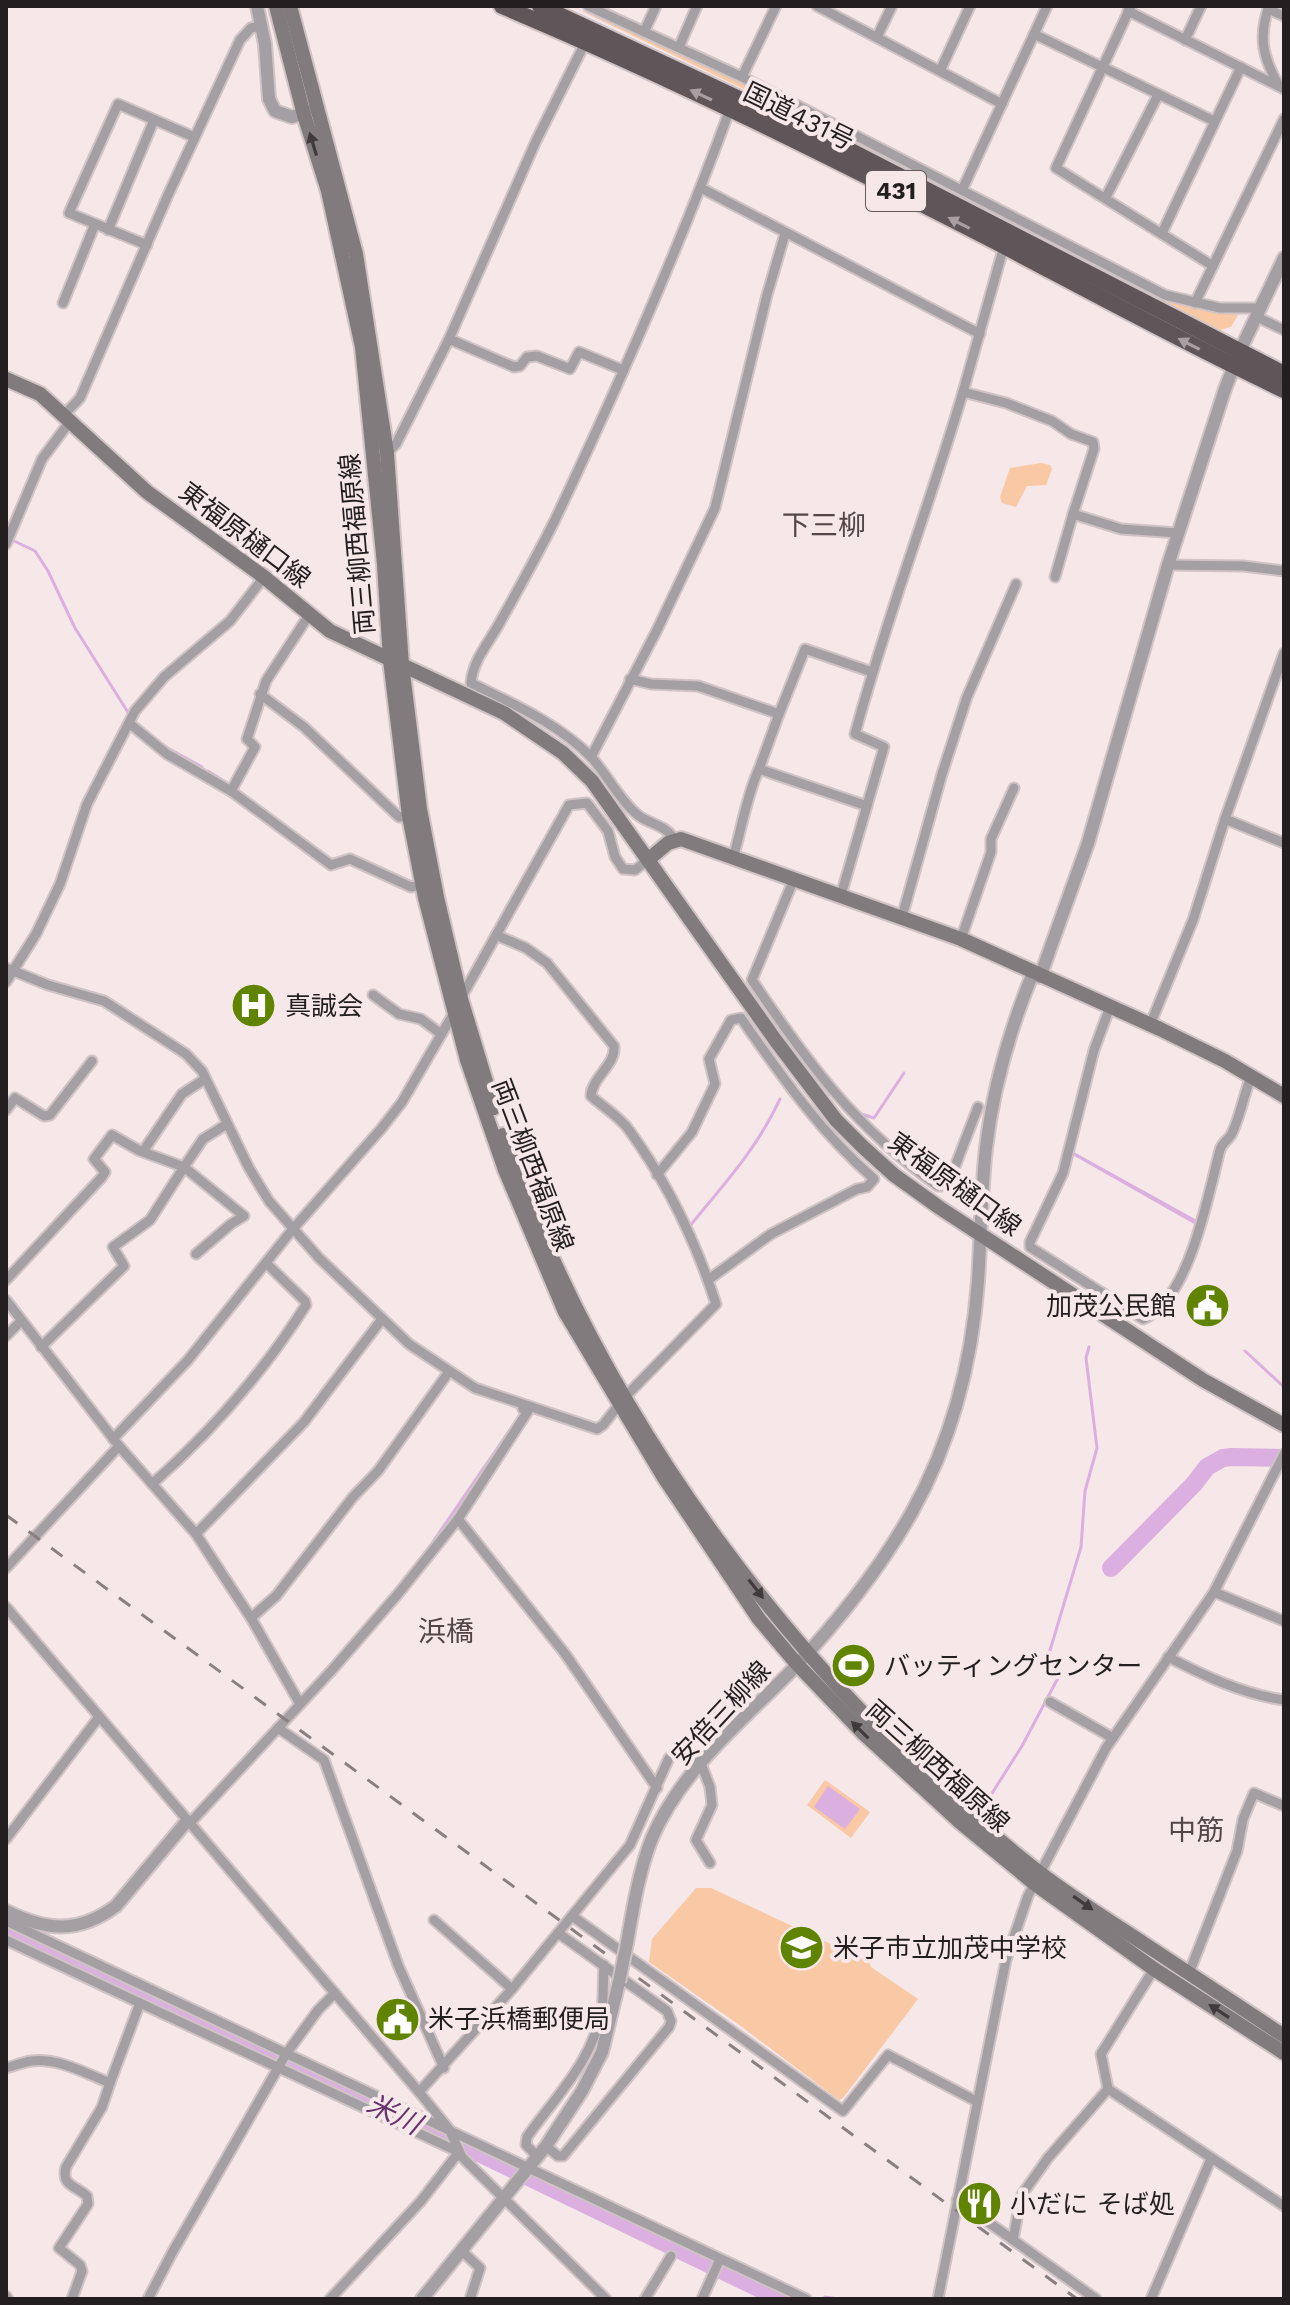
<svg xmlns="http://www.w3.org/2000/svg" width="1290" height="2305" font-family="'Work Sans','Noto Sans JP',sans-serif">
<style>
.green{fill:#f9c8a5}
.water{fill:#dbafdf}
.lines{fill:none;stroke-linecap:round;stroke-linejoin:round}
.stream{stroke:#dbafdf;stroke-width:3}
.river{stroke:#dbafdf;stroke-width:18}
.minor-casing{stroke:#d0c3c5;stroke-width:13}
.tertiary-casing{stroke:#d0c3c5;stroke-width:16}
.secondary-casing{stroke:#d0c3c5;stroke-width:18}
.trunk-casing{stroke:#d0c3c5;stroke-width:20}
.minor{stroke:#a49fa2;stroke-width:9}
.tertiary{stroke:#a49fa2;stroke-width:12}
.secondary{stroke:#827b7e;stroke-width:14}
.trunk{stroke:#60565a;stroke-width:16}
.rail{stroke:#8a8082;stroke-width:3;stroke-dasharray:14 14;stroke-linecap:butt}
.tertiary-bridge-casing{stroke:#d0c3c5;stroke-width:16;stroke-linecap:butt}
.tertiary-bridge{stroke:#a49fa2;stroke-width:12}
.oneway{fill:#ab9ea2}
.oneway2{fill:#403a3c}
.labels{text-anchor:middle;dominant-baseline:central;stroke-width:8;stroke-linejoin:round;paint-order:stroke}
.shield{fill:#f6e7e9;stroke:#625a5c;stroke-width:2}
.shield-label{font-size:24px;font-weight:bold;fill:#231e1f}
.street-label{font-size:26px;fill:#231e1f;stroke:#f6e7e9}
.poi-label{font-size:26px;fill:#231e1f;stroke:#f6e7e9;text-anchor:start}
.neighbourhood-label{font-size:28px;fill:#524648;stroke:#f6e7e9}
.water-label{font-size:28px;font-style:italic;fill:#66316c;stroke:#f6e7e9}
</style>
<rect width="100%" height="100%" fill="#f6e7e9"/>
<g class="green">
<path d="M571 6 667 48 825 123 999 213 1001 217 829 130Z"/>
<path d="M1002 214 1157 295 1188 307 1238 315 1231 327 1220 330 1007 220Z"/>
<path d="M1041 463 1050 465 1052 469 1046 485 1027 486 1016 507 1002 503 1000 497 1010 468Z"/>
<path d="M825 1780 870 1812 851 1838 807 1805Z"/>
<path d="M696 1888H711L869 1962 871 1967 918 1999 843 2098 839 2100 738 2024 649 1962 652 1939Z"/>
</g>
<g class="water">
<path d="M1072 1151 1195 1219 1196 1222 1194 1224 1071 1154Z"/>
<path d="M828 1786 860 1809 845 1829 814 1807Z"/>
</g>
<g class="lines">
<g class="stream">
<path d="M10 539 35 551 48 571 75 628 129 714"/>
<path d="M164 746 202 767"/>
<path d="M208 771 227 783"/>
<path d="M588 1097 587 1088 593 1079"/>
<path d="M596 1106 608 1116"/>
<path d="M861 1114 874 1118 904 1073"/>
<path d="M689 1227C723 1185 757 1149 780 1099"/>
<path d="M1245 1351 1284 1387"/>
<path d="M428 1549 523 1411"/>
<path d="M982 1809 1022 1746 1059 1676 1048 1657 1081 1547 1085 1491 1097 1448 1086 1358 1089 1347"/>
<path d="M824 2299 825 2297 838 2299"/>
</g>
<g class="river">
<path d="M1111 1568 1194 1484 1207 1467 1223 1458 1232 1457 1284 1458"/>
<path d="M6 1929 170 2008 318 2075 781 2299"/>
</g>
<defs>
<g id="minor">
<path d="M588 6 742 77 1165 295 1220 308H1260"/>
<path d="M817 6 1002 104"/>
<path d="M1131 6 1056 168 1213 266"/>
<path d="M1269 6C1258 38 1263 58 1279 86"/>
<path d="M1268 9 1284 16"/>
<path d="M1128 11 1284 89"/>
<path d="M644 32 656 6"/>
<path d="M1034 34 1214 121"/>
<path d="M877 37 892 6"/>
<path d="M1185 40 1201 6"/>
<path d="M679 47 697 6"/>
<path d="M940 71 970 6"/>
<path d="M742 77 776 6"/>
<path d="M701 188 980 334"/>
<path d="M963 188 1047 6"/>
<path d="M1106 197 1158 95"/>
<path d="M108 230 154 120"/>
<path d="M1162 233 1241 67"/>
<path d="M147 245 69 213 118 104 194 137"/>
<path d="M1004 246 963 392 1006 403 1052 421 1071 434 1093 442 1094 449 1073 514"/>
<path d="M63 303 95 224"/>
<path d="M1195 303 1284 119"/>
<path d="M1255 316 1284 330"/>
<path d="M449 339 514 367 520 366 527 357 537 356 570 369 579 352 623 370"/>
<path d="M65 414 80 398 168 195 240 40 251 28 262 26"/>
<path d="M387 453 396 444 449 339 536 141 586 41"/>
<path d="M6 544 42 459 71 420"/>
<path d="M1168 565 1243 566 1284 571"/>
<path d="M1055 577 1073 514 1121 529 1178 533"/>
<path d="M1284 653 1225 819 1284 843"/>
<path d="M630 679 651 684 698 686 779 714 759 769 867 806"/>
<path d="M260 694 304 727 399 817 409 816"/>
<path d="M779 714 805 649 872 672"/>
<path d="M129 723 167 754 231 791 255 747 247 739 266 681 309 615"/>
<path d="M591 757 657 630 715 508 767 295 785 234"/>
<path d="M231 791 331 865 350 859 411 887 422 885"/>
<path d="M674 840C668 826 650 824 639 816 620 801 608 776 592 758 559 724 513 704 471 683 473 660 488 644 499 624 518 590 537 556 554 522 618 387 679 249 730 109"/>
<path d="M733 858C742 828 746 797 759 769"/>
<path d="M794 879 752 980C808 1063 855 1128 938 1186H943L951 1177 978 1107"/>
<path d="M841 895 884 747 855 734C886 619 929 507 963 392"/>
<path d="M902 917 942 774 967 697 1016 584"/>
<path d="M961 939 991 852V839L1014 788"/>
<path d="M6 968 48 985 104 1001 186 1054 202 1071 249 1168 269 1201 319 1258 409 1344 475 1388 597 1429 603 1425 625 1397 716 1304C696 1242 667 1182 629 1130 620 1117 603 1107 591 1096 592 1077 616 1065 614 1046L547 963 526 948 496 935"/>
<path d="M6 982 36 934 60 884 87 804 135 711 164 677 230 621 264 577"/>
<path d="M373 995 399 1014 421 1019 441 1034"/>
<path d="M461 998 569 805 587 803 608 831 615 857 623 869 635 870 649 859"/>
<path d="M1110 1007 1094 1050 1063 1173 1030 1242V1247L1143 1319C1190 1300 1208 1194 1220 1150 1222 1143 1227 1141 1231 1135 1239 1121 1244 1094 1251 1077"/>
<path d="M1150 1025 1193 920 1225 819"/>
<path d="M6 1110 15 1098 44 1116 50 1115 92 1061"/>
<path d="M144 1150 182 1094 205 1079"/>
<path d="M657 1175 692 1132 715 1084 709 1059 731 1020 741 1018C781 1076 821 1133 874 1179L867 1187 857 1189 771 1234 708 1280"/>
<path d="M196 1254 231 1224 244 1216 184 1167 203 1139 227 1124"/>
<path d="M6 1280 102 1177 105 1172 94 1159 112 1135 140 1151 184 1167 150 1220 113 1247 124 1266 41 1347"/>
<path d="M6 1300 119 1446 196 1534 251 1618 300 1704"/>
<path d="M6 1336 21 1321"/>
<path d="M113 1439 188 1360 292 1230 381 1129 402 1102 455 1011"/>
<path d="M152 1484C211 1432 264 1371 306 1305L305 1301 266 1263"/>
<path d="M458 1519 566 1655 657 1788"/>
<path d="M196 1534 304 1422 382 1319"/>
<path d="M6 1568 119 1446"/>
<path d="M1214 1592 1284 1621"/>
<path d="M6 1607 419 2092 449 2129 462 2157 606 2299"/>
<path d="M251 1618 276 1596 353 1497 378 1471 448 1373"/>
<path d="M1168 1657C1205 1676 1242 1694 1284 1700"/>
<path d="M1050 1702 1113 1738"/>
<path d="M278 1728 324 1760 398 1965 444 2068"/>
<path d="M189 1824 332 1670 398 1594 458 1519 528 1411 523 1409 524 1406"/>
<path d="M6 1839 99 1717"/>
<path d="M572 1916 843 2111 888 2055 976 2101"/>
<path d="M434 1920 512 1989"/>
<path d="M6 1921 806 2299"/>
<path d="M6 1940 140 2003"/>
<path d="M1154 1969 1101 2054 1108 2089 1284 2206"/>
<path d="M1189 1973 1237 1851 1243 1819 1254 1793 1284 1806"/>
<path d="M6 2068C14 2066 23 2062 31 2061 57 2057 87 2074 110 2083L102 2107 66 2167C61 2186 75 2185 87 2196L88 2204 59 2248 80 2265 82 2271 72 2299"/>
<path d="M110 2083 140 2003 459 2152 421 2201 330 2299"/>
<path d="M419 2092 512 1989 630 1845 669 1758C680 1748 688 1755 700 1761L710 1787 712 1805 696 1840 710 1863"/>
<path d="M546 2146 558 2156H563L669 2027 671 2021 667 2011 558 1933"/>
<path d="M537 2156 526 2145 527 2137C556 2096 593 2061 602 2009 604 1995 603 1979 604 1965"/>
<path d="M957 2200 1096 2299"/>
<path d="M1013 2240 1021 2196 1048 2158 1108 2089"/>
<path d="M462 2251 480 2268 470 2299"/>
<path d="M6 2296 8 2299"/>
<path d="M148 2299 172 2253 286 2054 318 2010 335 1993"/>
<path d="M645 2299 671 2256"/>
<path d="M702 2299 720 2259"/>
<path d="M938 2299 1006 1960 1028 1896 1106 1748 1214 1592 1284 1454"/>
<path d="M1151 2299 1211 2159"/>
</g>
<g id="tertiary">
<path d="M257 6 265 44 269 99 275 111 292 117 310 111"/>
<path d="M1040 977 1088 843 1168 565 1225 389 1239 353 1284 258"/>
<path d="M6 1911C47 1931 78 1934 116 1906L187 1821"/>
<path d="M627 1943C633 1908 639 1871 652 1838 682 1768 744 1720 795 1667 838 1621 881 1567 912 1512 951 1442 972 1362 978 1281 981 1237 981 1192 986 1148 993 1088 1010 1029 1033 973"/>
<path d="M422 2299 546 2146 582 2091 602 2052 619 1982"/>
</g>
<g id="secondary">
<path d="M276 6 304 115 328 191 362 347 384 564 390 660 409 816 425 898 467 1060 505 1170 565 1312 663 1476 759 1619 797 1664 862 1732 960 1822 1035 1884 1154 1969 1284 2053"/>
<path d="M290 6 356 254 387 453 402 665 420 809 437 897 461 999 494 1108"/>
<path d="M6 379 40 394 147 492 264 577 330 631 504 713 563 753 592 781 776 1041 836 1120 863 1147 894 1175 940 1208 1203 1380 1284 1425"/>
<path d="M649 859 668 843 681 839 961 939 1160 1029 1225 1061 1284 1096"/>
<path d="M503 1135C603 1422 800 1686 1040 1873 1074 1899 1111 1922 1146 1945 1192 1975 1238 2006 1284 2036"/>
</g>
<g id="trunk">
<path d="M502 6C673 78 839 161 1004 246 1097 295 1189 345 1284 390"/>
<path d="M540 6 853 152 1284 374"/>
</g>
</defs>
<use href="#minor" class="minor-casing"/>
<use href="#tertiary" class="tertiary-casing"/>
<use href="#secondary" class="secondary-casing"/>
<use href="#trunk" class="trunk-casing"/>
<use href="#minor" class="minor"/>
<use href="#tertiary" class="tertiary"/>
<use href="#secondary" class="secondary"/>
<use href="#trunk" class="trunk"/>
<path class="rail" d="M6 1515 1077 2299"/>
<defs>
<path id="tertiary-bridge" d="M619 1982 627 1943"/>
</defs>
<use href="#tertiary-bridge" class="tertiary-bridge-casing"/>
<use href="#tertiary-bridge" class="tertiary-bridge"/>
</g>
<defs><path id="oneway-solid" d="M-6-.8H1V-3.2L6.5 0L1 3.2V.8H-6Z" transform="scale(2)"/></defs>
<g class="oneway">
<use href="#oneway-solid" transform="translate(701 95) rotate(-155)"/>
<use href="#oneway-solid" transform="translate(959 223) rotate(-153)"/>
<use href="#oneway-solid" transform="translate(1189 344) rotate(-153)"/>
</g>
<g class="oneway2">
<use href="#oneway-solid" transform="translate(313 144) rotate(-107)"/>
<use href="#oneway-solid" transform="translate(756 1589) rotate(52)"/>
<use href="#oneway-solid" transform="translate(860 1730) rotate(-135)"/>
<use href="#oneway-solid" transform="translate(1083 1903) rotate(35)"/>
<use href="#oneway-solid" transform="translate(1219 2011) rotate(-147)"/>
</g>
<defs>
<symbol id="hospital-disc" viewBox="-11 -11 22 22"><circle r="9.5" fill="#618400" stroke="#f6e7e9"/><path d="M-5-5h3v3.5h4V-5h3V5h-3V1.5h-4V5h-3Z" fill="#fff"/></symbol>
<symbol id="civic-disc" viewBox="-11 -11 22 22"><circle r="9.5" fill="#618400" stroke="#f6e7e9"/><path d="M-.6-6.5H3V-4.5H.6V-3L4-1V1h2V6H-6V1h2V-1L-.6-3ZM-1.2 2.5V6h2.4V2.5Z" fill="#fff"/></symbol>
<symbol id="stadium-disc" viewBox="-11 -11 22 22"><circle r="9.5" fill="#618400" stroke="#f6e7e9"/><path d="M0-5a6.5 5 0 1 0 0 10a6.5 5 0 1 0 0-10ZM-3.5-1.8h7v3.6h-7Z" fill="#fff"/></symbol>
<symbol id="school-disc" viewBox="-11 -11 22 22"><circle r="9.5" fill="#618400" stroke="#f6e7e9"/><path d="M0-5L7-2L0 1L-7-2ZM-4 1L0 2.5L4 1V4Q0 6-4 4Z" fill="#fff"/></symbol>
<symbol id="restaurant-disc" viewBox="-11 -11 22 22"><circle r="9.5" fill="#618400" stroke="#f6e7e9"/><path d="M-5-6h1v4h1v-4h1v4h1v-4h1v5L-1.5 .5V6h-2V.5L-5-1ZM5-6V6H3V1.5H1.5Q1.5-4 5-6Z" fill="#fff"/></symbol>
</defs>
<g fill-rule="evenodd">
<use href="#hospital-disc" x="228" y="980" width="51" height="51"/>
<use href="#civic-disc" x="1182" y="1280" width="51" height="51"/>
<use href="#stadium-disc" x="828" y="1640" width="51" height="51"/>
<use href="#school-disc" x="776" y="1922" width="51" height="51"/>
<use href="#civic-disc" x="372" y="1994" width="51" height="51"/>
<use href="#restaurant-disc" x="954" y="2178" width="51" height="51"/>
</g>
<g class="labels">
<rect class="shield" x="866" y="171" width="60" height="40" rx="6"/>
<g class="shield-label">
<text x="896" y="191">431</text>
</g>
<g class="street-label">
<text transform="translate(799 116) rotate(26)">国道431号</text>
<text transform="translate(245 535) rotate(37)">東福原樋口線</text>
<text transform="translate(357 544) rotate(-95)">両三柳西福原線</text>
<text transform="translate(533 1165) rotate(69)">両三柳西福原線</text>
<text transform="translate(955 1184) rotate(36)">東福原樋口線</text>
<text transform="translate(721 1713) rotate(-47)">安倍三柳線</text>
<text transform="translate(938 1766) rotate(42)">両三柳西福原線</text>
</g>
<g class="poi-label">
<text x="285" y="1006">真誠会</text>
<text x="1176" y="1306" text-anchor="end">加茂公民館</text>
<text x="884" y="1666">バッティングセンター</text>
<text x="833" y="1948">米子市立加茂中学校</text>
<text x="428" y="2019">米子浜橋郵便局</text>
<text x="1010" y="2204">小だに そば処</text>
</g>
<g class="neighbourhood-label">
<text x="824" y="525">下三柳</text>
<text x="446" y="1631">浜橋</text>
<text x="1196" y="1830">中筋</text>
</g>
<g class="water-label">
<text transform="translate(394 2114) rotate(26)">米川</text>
</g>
</g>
<rect width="1290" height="2305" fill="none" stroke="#231e1f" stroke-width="16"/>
</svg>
